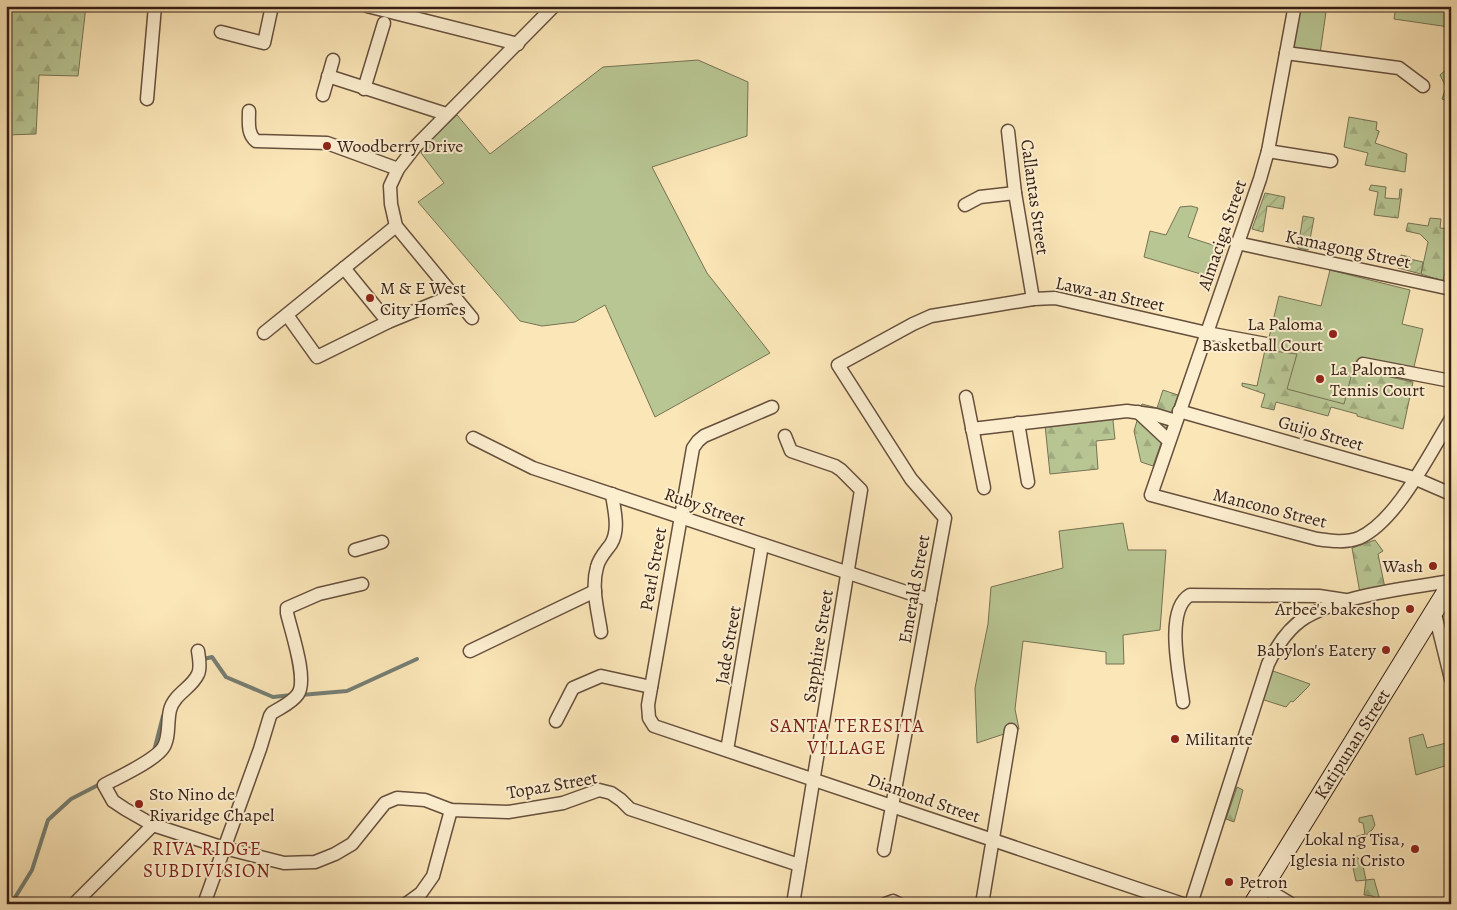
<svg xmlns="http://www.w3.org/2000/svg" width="1457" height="910" font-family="Alegreya,serif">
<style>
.green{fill:#b8c693;stroke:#767254}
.forest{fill:url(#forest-firs);stroke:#767254}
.garden{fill:url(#garden-furrows);stroke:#767254}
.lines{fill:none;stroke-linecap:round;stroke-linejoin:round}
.stream{stroke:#757e73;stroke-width:4}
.minor-casing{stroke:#664f3d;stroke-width:15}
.secondary-casing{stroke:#351d14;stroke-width:20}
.minor{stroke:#fcefd0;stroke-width:12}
.secondary{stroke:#fcefd0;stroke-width:18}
.poi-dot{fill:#8f2418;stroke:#fcefd0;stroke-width:2}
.labels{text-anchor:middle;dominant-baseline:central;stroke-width:4;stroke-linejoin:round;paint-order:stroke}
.poi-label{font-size:18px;fill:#351d14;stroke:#fcefd0;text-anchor:start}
.street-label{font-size:18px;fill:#351d14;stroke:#fcefd0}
.neighbourhood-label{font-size:19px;letter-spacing:1px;fill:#7a1f14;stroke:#fcefd0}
</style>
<defs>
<pattern id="forest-firs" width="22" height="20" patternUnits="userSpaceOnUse" patternTransform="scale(1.25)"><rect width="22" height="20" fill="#b8c693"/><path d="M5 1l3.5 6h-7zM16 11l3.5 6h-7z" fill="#9faa7e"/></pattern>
<pattern id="garden-furrows" width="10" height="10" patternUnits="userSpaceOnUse" patternTransform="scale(1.25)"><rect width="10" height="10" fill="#b8c693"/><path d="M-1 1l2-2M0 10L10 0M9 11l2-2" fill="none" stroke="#9faa7e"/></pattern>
</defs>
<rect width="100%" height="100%" fill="#fbe6b7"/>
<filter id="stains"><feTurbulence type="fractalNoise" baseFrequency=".004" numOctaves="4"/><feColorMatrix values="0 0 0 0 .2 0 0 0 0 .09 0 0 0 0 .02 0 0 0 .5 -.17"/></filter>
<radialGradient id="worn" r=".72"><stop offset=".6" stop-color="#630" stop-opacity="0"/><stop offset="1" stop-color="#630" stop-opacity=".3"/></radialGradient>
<g class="green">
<path d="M1396 6H1441L1451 9 1449 27 1394 19Z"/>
<path d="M1299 9 1326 12 1320 54 1293 50Z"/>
<path d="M698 60 748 82 747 136 652 167 707 273 770 353 655 417 605 305 575 322 542 326 520 321 418 202 444 183 421 153 425 144 457 115 490 154 603 67Z"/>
<path d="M1191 206 1198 208 1188 237 1225 249 1212 282 1203 279 1204 275 1144 257 1150 231 1166 235 1180 207Z"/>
<path d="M1330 270 1410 290 1402 324 1423 329 1401 421 1257 387 1279 296 1321 306Z"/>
<path d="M1123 523 1128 550H1166L1160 630 1123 635 1124 664H1106V652L1023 641 1015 709 1019 729 977 743 975 688 988 624 991 587 1063 568 1059 531Z"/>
<path d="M1272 671 1276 672 1310 684 1308 687 1293 702 1291 701 1286 707 1261 699Z"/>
<path d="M1447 727H1451V764L1416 775 1409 738 1423 734 1427 748 1450 742Z"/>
<path d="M1372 815 1375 825 1372 830 1369 832 1360 843 1349 845 1347 839 1365 834 1363 823 1359 822V818Z"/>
<path d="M1358 858 1362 861 1366 880 1356 881 1351 859Z"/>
</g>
<g class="forest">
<path d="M6 6H86L78 76 39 75 36 134 6 135Z"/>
<path d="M1449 67 1448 75 1451 76V102L1442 99 1446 87 1440 75Z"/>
<path d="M1349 117 1377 122 1376 130 1379 131V132L1375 143 1407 154 1405 172 1365 165 1368 153 1344 147Z"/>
<path d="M1371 185 1386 187 1385 198 1399 199 1400 189H1402L1398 218 1374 215 1378 192 1369 190Z"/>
<path d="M1430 218 1441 219 1440 228 1451 229V243L1443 281 1421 274 1428 242 1420 234 1406 231 1408 223 1428 226Z"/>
<path d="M1265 350 1297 354 1287 389 1344 404 1353 369 1413 382 1403 429 1357 416V414L1331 407 1328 416 1276 402 1274 410 1261 407 1265 394 1242 386V383L1257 386Z"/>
<path d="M1163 390 1178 395 1153 466 1141 462 1134 431 1142 404 1157 408Z"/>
<path d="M1115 418 1113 421 1115 439 1096 441 1098 469 1050 474 1045 425Z"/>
<path d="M1375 540 1383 551 1378 554 1385 588 1360 593 1352 548Z"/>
<path d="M1237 787 1243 790 1234 822 1226 819Z"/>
<path d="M1374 879 1381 904H1373V896L1364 895 1366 880Z"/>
</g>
<g class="garden">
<path d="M1265 193 1285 197 1283 209 1267 206 1263 232 1252 229Z"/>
<path d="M1303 216 1314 218 1308 250 1298 248Z"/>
<path d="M1401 255 1410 257V259L1423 262 1421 274 1398 268Z"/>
</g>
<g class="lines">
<g class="stream">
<path d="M200 660 212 657 226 677 273 697 292 695"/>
<path d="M301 695 347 691 417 659"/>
<path d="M152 752 154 751 163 716"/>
<path d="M11 904 32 870 48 820 71 799 102 783"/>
</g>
<defs>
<g id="minor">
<path d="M367 6 518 44"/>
<path d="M1294 10 1268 151 1260 179 1151 495 1317 539C1331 541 1346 543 1359 538 1397 521 1429 454 1451 419"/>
<path d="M221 32 264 43 272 6"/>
<path d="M1286 53 1399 68 1423 86"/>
<path d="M328 76 446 114"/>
<path d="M364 89 384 23"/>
<path d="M323 95 333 60"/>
<path d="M147 99 155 6"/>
<path d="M249 111C249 122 247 134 256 141L327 143 398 169"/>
<path d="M1008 131 1015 193 1033 299"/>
<path d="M1268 151 1331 161"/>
<path d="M965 205 980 197 1015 193"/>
<path d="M1237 243 1451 289"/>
<path d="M344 268 388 322"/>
<path d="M287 315 317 357 388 322 454 295"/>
<path d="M472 318 396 226 391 204 390 186 398 169 415 147 554 6"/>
<path d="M264 333 396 226"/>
<path d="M1363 364 1451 381"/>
<path d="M966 397 984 488"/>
<path d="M772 407 704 436 698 441 693 448 648 705 649 718 654 726 1183 904"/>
<path d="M1179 411 1414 478 1451 494"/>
<path d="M1138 412 1169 441"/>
<path d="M1018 423 1028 482"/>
<path d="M972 429 1127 411 1156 415 1176 421"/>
<path d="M785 436 791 451 835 466 841 470 861 490 793 904"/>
<path d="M473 438 533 468 930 600"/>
<path d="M355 550 382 542"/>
<path d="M1434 610 1451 679"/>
<path d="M601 632C598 611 591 588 597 567 599 558 606 551 611 544 620 529 614 510 612 494"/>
<path d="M198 651C199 657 201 668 198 674 192 688 174 694 170 710 167 722 170 738 163 748 154 761 119 777 104 785L113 801 125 809 153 825 224 848 284 863 315 862 335 854 352 844 385 803 397 798 425 800 451 810 508 812 563 803 599 790 611 793 621 800 630 809 799 865"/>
<path d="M470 651 595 591"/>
<path d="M1183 702C1180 677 1164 610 1190 595L1319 596 1345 600"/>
<path d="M556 721 573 688 601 676 651 687"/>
<path d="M727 750 762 545"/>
<path d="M884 850 945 518 911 479 838 365 913 324 931 316 1033 299 1055 298 1207 333 1266 344"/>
<path d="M1263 887 1291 904"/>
<path d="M74 904 153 825"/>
<path d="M204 904 260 749 270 716 272 713C281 707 292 703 298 694 308 679 291 631 287 613V608L319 594 362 584"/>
<path d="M406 904 421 893 433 876 451 810"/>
<path d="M885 904 893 901 899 904"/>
<path d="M982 904 1011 730"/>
<path d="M1191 904 1268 664C1277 645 1288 628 1306 617 1344 595 1407 588 1451 581"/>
</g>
<path id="secondary" d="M1253 904 1451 584"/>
</defs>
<use href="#minor" class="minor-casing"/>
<use href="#secondary" class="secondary-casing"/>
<use href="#minor" class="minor"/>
<use href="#secondary" class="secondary"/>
</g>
<g class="poi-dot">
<circle cx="327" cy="146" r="5"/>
<circle cx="370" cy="298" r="5"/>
<circle cx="1333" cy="334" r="5"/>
<circle cx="1320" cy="379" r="5"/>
<circle cx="1433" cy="566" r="5"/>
<circle cx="1410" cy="609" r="5"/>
<circle cx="1386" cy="650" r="5"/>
<circle cx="1175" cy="739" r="5"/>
<circle cx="139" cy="804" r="5"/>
<circle cx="1415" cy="849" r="5"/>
<circle cx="1229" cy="882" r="5"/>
</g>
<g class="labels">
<g class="poi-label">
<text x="337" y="146">Woodberry Drive</text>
<text x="380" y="288">M &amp; E West<tspan x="380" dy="21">City Homes</tspan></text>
<text x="1323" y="324" text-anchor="end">La Paloma<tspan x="1323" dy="21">Basketball Court</tspan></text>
<text x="1330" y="369">La Paloma<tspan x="1330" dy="21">Tennis Court</tspan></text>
<text x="1423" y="566" text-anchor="end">Wash</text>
<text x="1400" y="609" text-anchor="end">Arbee's bakeshop</text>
<text x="1376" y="650" text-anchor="end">Babylon's Eatery</text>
<text x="1185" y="739">Militante</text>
<text x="149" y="794">Sto Nino de<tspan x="149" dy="21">Rivaridge Chapel</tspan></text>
<text x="1405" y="839" text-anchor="end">Lokal ng Tisa,<tspan x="1405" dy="21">Iglesia ni Cristo</tspan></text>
<text x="1239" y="882">Petron</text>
</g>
<g class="street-label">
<text transform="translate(1035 197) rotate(82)">Callantas Street</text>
<text transform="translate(1222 235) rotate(-71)">Almaciga Street</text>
<text transform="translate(1348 249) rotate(12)">Kamagong Street</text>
<text transform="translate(1110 294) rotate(12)">Lawa-an Street</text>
<text transform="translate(1321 433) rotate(16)">Guijo Street</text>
<text transform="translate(705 507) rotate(19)">Ruby Street</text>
<text transform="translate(1270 508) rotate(14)">Mancono Street</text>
<text transform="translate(653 569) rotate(-80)">Pearl Street</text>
<text transform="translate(914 589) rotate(-80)">Emerald Street</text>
<text transform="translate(728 645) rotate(-80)">Jade Street</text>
<text transform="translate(818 646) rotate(-81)">Sapphire Street</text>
<text transform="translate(1352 744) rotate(-58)">Katipunan Street</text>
<text transform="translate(552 785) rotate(-10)">Topaz Street</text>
<text transform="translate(924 798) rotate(19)">Diamond Street</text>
</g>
<g class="neighbourhood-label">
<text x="847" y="726">SANTA TERESITA<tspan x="847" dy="22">VILLAGE</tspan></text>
<text x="207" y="849">RIVA RIDGE<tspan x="207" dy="22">SUBDIVISION</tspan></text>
</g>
</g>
<rect width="1457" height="910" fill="none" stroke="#fbe6b7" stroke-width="25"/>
<rect x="8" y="8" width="1442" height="895" fill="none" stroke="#351d14" stroke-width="2.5"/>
<rect x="12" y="12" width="1432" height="885" fill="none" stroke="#351d14"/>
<rect width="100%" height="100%" filter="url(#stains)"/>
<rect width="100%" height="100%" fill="url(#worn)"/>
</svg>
